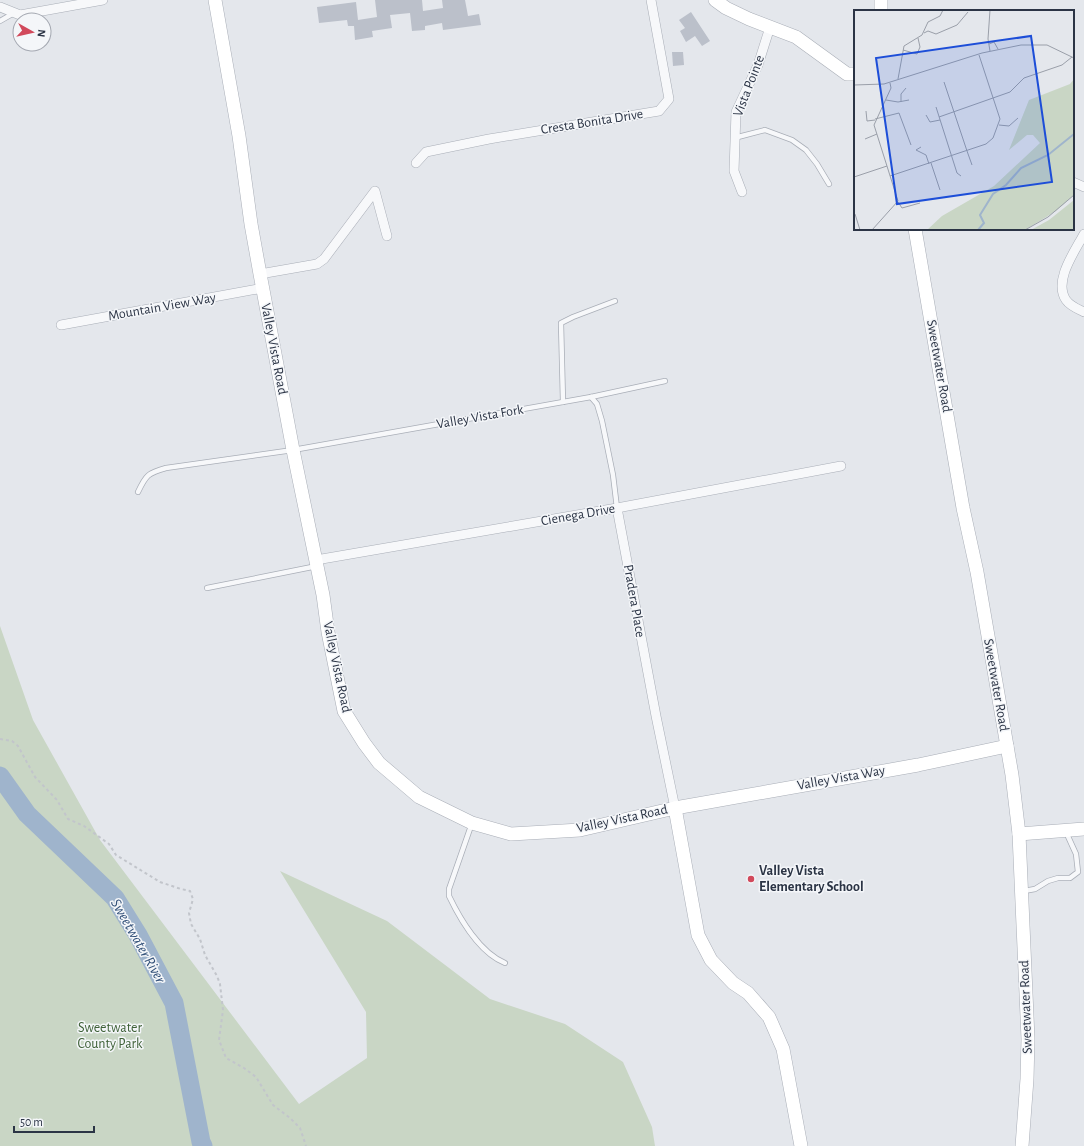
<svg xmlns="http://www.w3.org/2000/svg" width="1084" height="1146" font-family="'Alegreya Sans',sans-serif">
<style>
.green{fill:#c9d6c5}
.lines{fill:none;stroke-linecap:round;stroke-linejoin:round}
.river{stroke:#9fb4cc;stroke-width:19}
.building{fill:#bbc0ca}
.lane-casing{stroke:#a9aeb7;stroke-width:6}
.street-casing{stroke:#a9aeb7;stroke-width:10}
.secondary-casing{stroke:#a9aeb7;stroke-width:14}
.path{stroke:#c2c5cb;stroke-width:2;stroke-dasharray:3 3;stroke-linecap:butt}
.lane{stroke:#f7f8fa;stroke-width:4.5}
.street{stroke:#f7f8fa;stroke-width:9}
.secondary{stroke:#fff;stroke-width:13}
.poi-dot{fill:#d1495b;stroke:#f4f6f9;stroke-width:1.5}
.labels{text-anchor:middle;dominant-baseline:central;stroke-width:3;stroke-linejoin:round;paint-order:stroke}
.street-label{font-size:14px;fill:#2b3445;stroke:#f4f6f9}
.poi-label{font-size:14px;font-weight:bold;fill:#2b3445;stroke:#f4f6f9;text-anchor:start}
.park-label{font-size:14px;fill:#3f6138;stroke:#f4f6f9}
.water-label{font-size:15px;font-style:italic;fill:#34527a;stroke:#f4f6f9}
.inset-river{fill:none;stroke:#9fb4cc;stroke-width:2}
.inset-road{fill:none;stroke:#9a9fa9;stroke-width:1}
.view{fill:#1d4ed8;fill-opacity:0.15;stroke:#1d4ed8;stroke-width:2}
.inset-edge{fill:none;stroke:#2b3445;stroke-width:2}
</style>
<rect width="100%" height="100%" fill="#e4e7ec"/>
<path class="green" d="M0 626 33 720 100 840 299 1104 367 1058 366 1012 280 871 387 921 490 999 565 1024 623 1062 652 1127 655 1146H0Z"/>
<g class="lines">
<path class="river" d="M0 776 27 814 115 898 138 935 174 1003 201 1142 203 1146"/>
</g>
<g class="building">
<path d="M375 0H422L423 11 443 8 442 0H465L468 16 479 14 481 25 443 30 442 23 425 26V30L412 31 410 13 390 15 392 28 372 31 373 37 355 40 354 26H348L347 20 319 23 317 7 356 2 358 20 377 17Z"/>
<path d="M691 12 710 41 702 46 695 36 686 42 680 31 685 28 679 20Z"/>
<path d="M672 52H683L684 65 673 66Z"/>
</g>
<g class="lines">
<defs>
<g id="lane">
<path d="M0 21 14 13"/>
<path d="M734 138 765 130 792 140 806 150 817 164 829 184"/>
<path d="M591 397 597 404 602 421 613 475 617 508"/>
<path d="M563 402 561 323 573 317 615 301"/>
<path d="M138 492C146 475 148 473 166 468L293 450 591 397 665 381"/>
<path d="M207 588 317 566"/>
<path d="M472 823 449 889V896C460 919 480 953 505 963"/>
<path d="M1024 891 1035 889 1048 881 1058 878H1070L1078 872 1076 854 1066 832"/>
</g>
<g id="street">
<path d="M0 7 20 15 103 0"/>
<path d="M416 163 426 152 489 139 659 111 669 99 651 0"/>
<path d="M1073 182 1084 187"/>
<path d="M742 192 734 171 736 112 758 65 770 27"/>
<path d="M1084 234C1075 251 1053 281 1066 300 1070 306 1078 309 1084 312"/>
<path d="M260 274 317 264 324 259 375 191 387 236"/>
<path d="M61 325 263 288"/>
<path d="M617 508 656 716 675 808"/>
<path d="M316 560 617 508 841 466"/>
</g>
<g id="secondary">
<path d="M215 0 239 136 251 224 260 274 293 450 323 595 328 632 344 711 364 743 379 763 419 797 472 823 511 834 580 830 675 808 918 765 1007 746"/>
<path d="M715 0 726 8 749 19 796 37 847 74H855"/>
<path d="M881 0V11"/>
<path d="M915 229 963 508 977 572 1012 775 1019 834 1028 1039 1027 1079 1022 1146"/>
<path d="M675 808 698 935 711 960 733 983 748 993 769 1017 783 1049 801 1146"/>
<path d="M1019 834 1084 829"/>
</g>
</defs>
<use href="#lane" class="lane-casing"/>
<use href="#street" class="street-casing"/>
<use href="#secondary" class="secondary-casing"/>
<path class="path" d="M0 739 12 741 18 746 35 777 57 800 68 819 84 826 109 844 116 855 160 882 181 889 190 891 193 899 189 913 191 924 200 939 205 955 217 976 220 984 223 1010 219 1040 226 1058 244 1068 256 1077 273 1105 290 1118 300 1128 306 1146"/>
<use href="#lane" class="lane"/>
<use href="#street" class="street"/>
<use href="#secondary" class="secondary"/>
</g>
<circle class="poi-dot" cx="751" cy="879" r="4"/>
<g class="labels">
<g class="street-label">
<text transform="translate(749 86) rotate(-69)">Vista Pointe</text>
<text transform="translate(592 122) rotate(-9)">Cresta Bonita Drive</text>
<text transform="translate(162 307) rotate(-10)">Mountain View Way</text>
<text transform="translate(274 349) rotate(79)">Valley Vista Road</text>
<text transform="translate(939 366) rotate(80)">Sweetwater Road</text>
<text transform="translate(480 417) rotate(-10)">Valley Vista Fork</text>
<text transform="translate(578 515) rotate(-10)">Cienega Drive</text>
<text transform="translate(634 601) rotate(80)">Pradera Place</text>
<text transform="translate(337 667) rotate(78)">Valley Vista Road</text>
<text transform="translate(996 685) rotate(80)">Sweetwater Road</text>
<text transform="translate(841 778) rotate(-10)">Valley Vista Way</text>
<text transform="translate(622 819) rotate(-12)">Valley Vista Road</text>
<text transform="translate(1026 1007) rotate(-92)">Sweetwater Road</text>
</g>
<g class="poi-label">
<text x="759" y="871">Valley Vista<tspan x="759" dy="16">Elementary School</tspan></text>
</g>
<g class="park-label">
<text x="110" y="1028">Sweetwater<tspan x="110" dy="16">County Park</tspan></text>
</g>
<g class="water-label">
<text transform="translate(138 941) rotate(60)">Sweetwater River</text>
</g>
</g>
<g transform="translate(854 10)">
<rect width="220" height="220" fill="#e4e7ec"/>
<path d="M220 69V185L202 201 171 220H73L88 206 140 176 186 133 179 125H173L155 140 175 90 216 74ZM220 190V220H177L195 210Z" fill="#c9d6c5"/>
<path class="inset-river" d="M124 220 130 213 126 205 139 184 152 175 167 158 194 145 220 124"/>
<path class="inset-road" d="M136 0 134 29 136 41M70 23 74 21 82 24 103 15 114 2M135 34 140 32 144 39M49 40 63 44 66 37 64 28M44 69 50 36 68 25 74 12 86 6 89 0M90 72 113 141M0 75 30 74 128 43 167 35H193L220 48M32 90 44 92 55 90M47 92V84L52 78M82 97 103 163 107 166M12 101 13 111 21 110M72 105 76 112 86 110M85 107 156 82 170 68 208 55 218 47M21 109 45 103 57 135M145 115 155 116 164 108M11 129 23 124M67 137 62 140 72 145 75 154M113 141 118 155M77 153 86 180M36 166 132 134 139 128 146 109 125 45M0 167 33 156M44 192 48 198 66 193M1 204 6 220M18 220 44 191 20 115 37 78 36 73M171 220 194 207 220 185"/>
<path class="view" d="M177 26 198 172 43 194 22 48Z"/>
<rect width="220" height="220" class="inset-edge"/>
</g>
<g transform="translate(32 32) rotate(98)"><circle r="19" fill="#f4f6f9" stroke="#a4a8b1"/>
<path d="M0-3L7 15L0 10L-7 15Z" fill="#d1495b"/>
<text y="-6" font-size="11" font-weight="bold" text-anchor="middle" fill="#2b3445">N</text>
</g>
<path d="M14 1126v6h80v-6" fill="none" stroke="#2b3445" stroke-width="2"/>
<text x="20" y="1126" font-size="12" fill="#2b3445" stroke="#f4f6f9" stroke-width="3" paint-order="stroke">50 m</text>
</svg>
